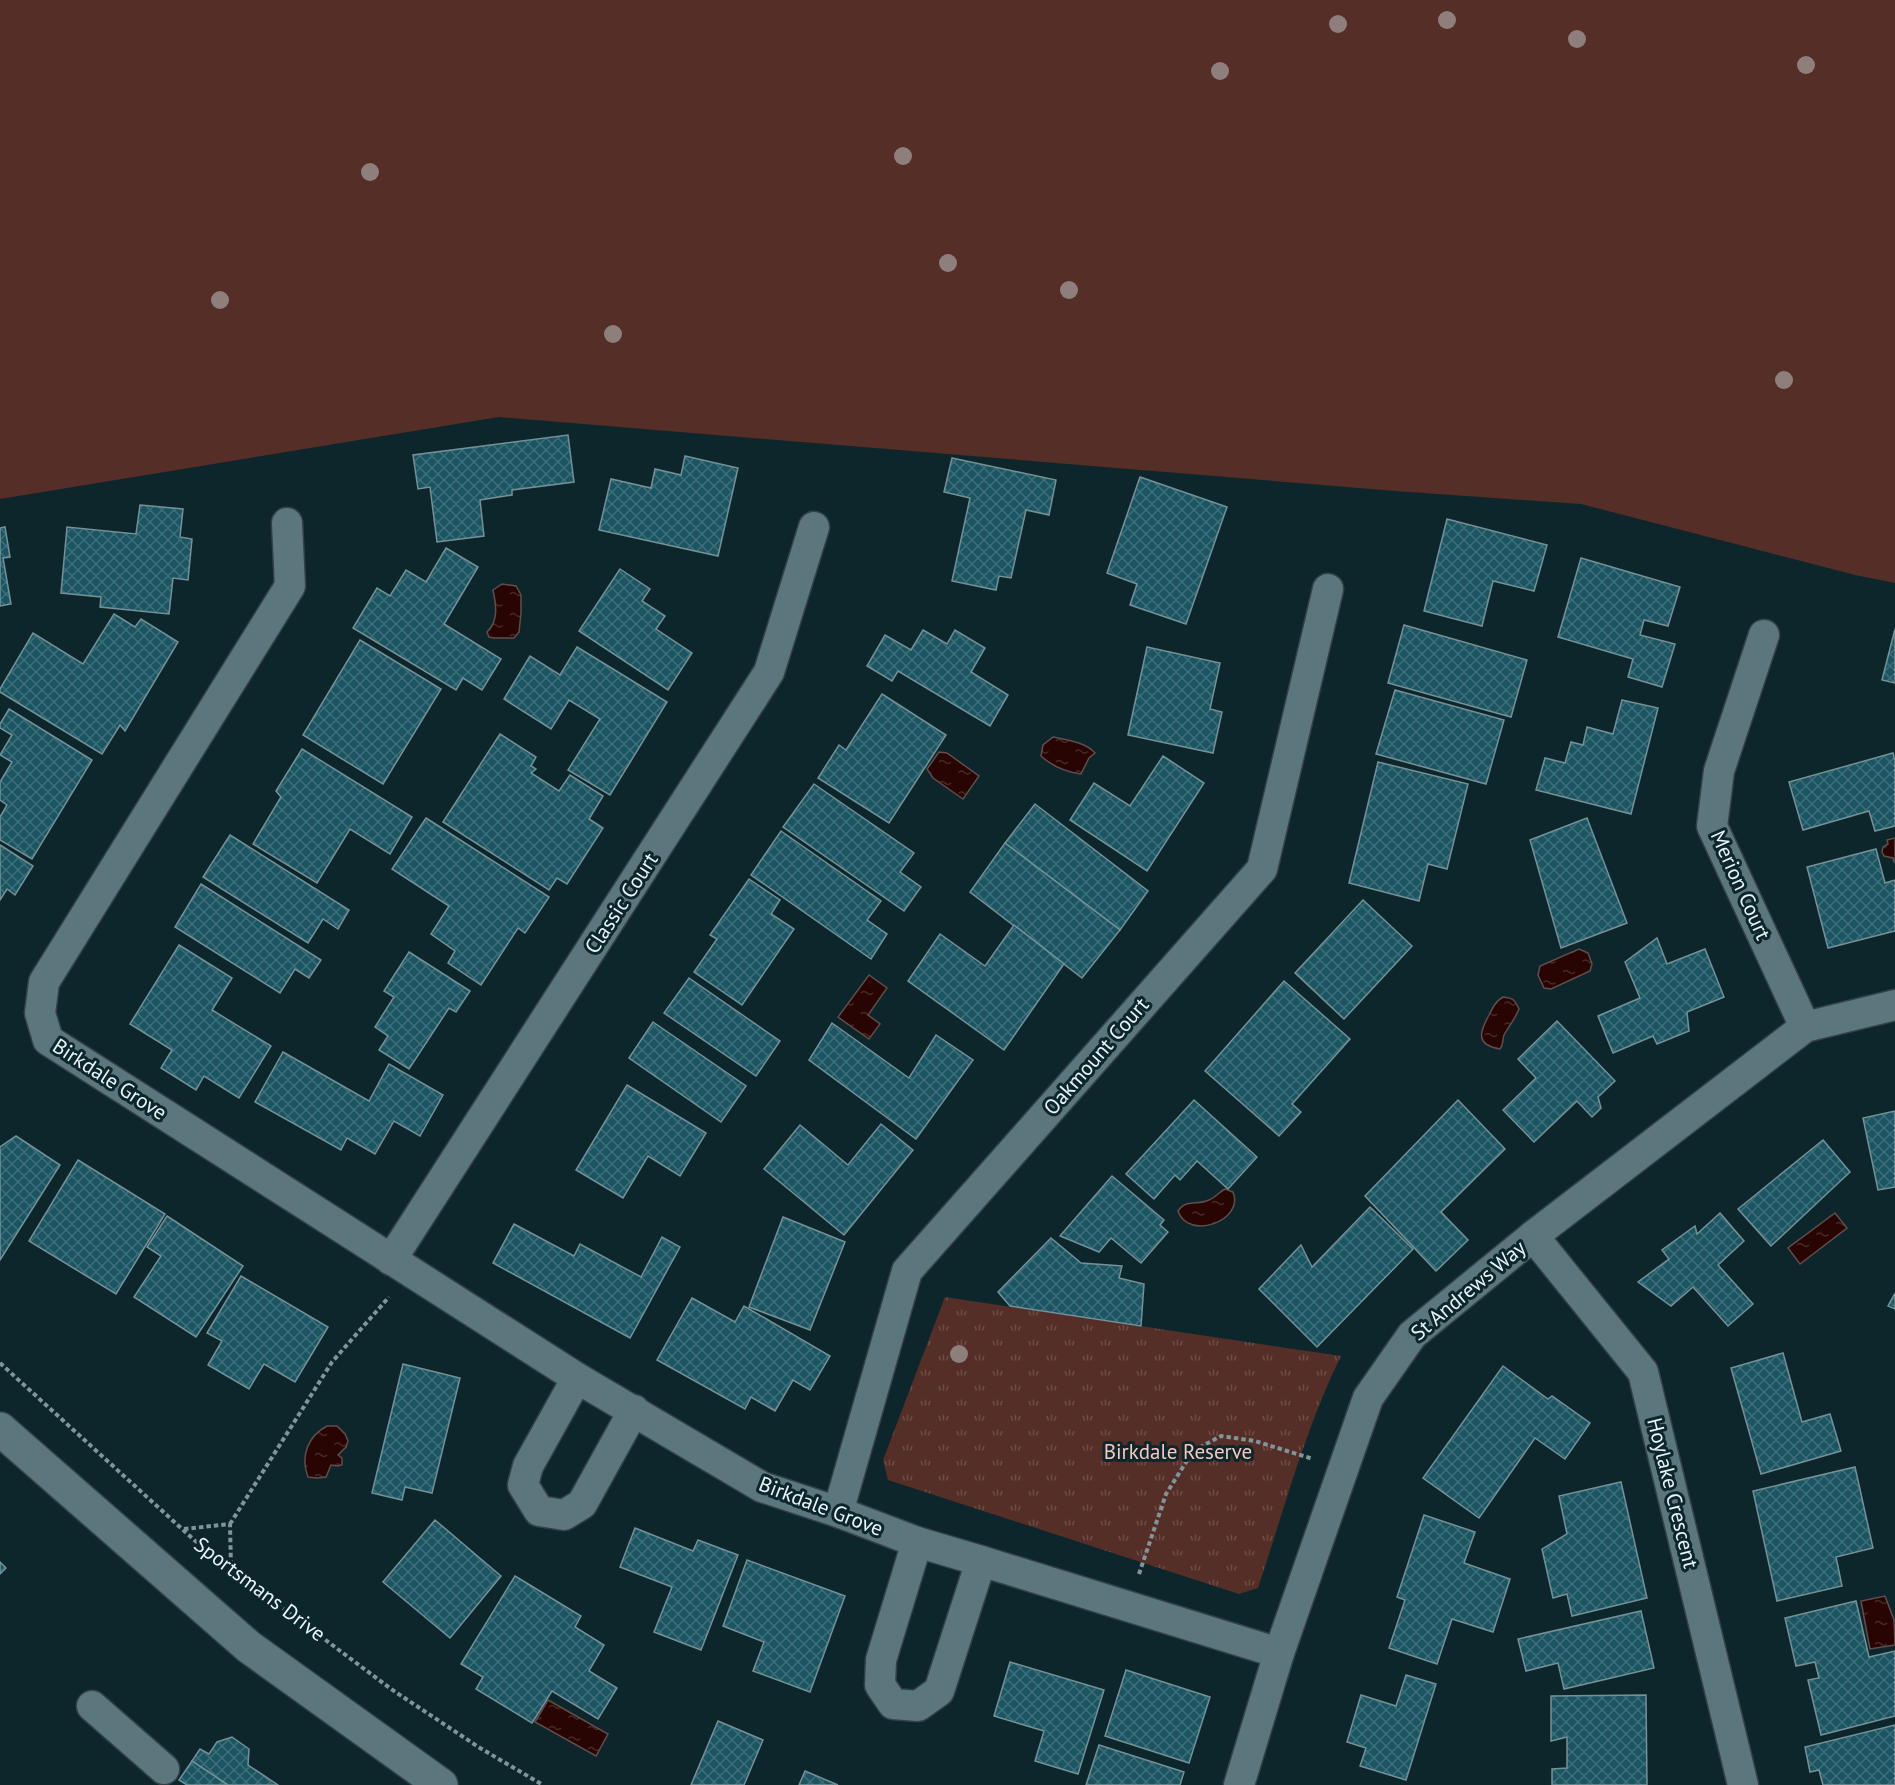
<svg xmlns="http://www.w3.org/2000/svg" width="1895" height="1785" font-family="'PT Sans',sans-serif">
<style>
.green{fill:#542e27}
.park{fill:url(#park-tufts)}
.water{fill:url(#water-ripples);stroke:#614d4c;stroke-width:1.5}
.building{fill:url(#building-cross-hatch);stroke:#759198;stroke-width:1.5}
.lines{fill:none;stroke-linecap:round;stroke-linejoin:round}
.minor-casing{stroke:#334146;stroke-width:33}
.tertiary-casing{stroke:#334146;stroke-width:36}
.path{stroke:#809499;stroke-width:4;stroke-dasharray:4.5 3;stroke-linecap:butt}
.minor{stroke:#5c767e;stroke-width:30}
.tertiary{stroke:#5c767e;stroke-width:33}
.tree{fill:#8e7f7d}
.labels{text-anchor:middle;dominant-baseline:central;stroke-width:6;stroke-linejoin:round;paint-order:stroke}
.street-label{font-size:21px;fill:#e6f5f9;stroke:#0d262c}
.park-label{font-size:21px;fill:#f7c8bf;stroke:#0d262c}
</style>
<defs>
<pattern id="park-tufts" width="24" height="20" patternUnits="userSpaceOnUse" patternTransform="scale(1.5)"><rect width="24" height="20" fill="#542e27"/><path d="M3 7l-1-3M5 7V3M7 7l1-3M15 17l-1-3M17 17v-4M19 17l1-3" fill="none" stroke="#6d4d47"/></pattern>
<pattern id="water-ripples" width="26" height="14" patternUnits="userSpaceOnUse" patternTransform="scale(1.5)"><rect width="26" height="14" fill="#280502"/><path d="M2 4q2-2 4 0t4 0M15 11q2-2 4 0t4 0" fill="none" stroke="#472a28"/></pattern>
<pattern id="building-cross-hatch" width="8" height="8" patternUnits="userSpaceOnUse" patternTransform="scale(1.5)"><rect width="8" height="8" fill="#1c5562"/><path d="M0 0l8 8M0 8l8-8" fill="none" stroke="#3d6e79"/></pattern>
</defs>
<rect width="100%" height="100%" fill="#0d262c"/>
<path class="green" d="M0 0H1895V583L1855 575 1581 504 1395 491 499 417 0 499Z"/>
<path class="park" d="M945 1297 1341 1356C1305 1429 1284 1510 1258 1588L1239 1594 888 1480 883 1460Z"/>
<g class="water">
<path d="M502 584 516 586 521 595V613L519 632 514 638H494L489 637 487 632C499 621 496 604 493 590Z"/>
<path d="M1053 737C1067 740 1085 742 1095 753L1089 758 1081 774C1066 772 1052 766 1041 756L1043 745Z"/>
<path d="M939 752 947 753 979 776 963 799 933 778 927 769Z"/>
<path d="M1895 838V862H1894L1893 858 1884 856 1882 852 1883 847 1888 844 1887 840Z"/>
<path d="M1579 949 1588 953 1592 964 1590 971 1551 989 1544 988 1538 975 1540 966Z"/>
<path d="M869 975 887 988 868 1015 880 1024 869 1039 838 1017Z"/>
<path d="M1503 997C1513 998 1515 1000 1519 1009 1515 1019 1509 1026 1504 1035 1502 1040 1504 1044 1500 1049 1476 1045 1479 1033 1489 1015 1493 1007 1496 1001 1503 997Z"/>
<path d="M1225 1189 1233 1192C1245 1221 1188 1241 1178 1211 1187 1198 1197 1206 1209 1200 1215 1198 1219 1192 1225 1189Z"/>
<path d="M1835 1213 1847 1228 1800 1264 1788 1248Z"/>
<path d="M327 1426H337L345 1434 348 1441 346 1447 338 1455 342 1458V1465L337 1466 331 1465 326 1477 317 1478 308 1477C300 1456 308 1436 327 1426Z"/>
<path d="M1885 1596 1894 1620 1895 1645 1870 1649 1861 1601Z"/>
<path d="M548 1700 608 1734 596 1756 535 1722Z"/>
</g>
<g class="building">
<path d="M568 435 574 482 512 490V495L480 500 484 536 437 542 430 487 418 489 413 455Z"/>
<path d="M685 456 738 468 718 556 599 530 611 479 651 488 655 469 681 475Z"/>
<path d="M952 458 1056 480 1049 515 1026 510 1011 578 999 576 996 590 952 581 970 498 944 492Z"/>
<path d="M1140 477 1227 507 1186 624 1130 605 1137 584 1107 573Z"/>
<path d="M140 505 183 509 180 537 192 539 188 580 173 578 169 614 100 607 101 597 61 593 67 527 136 534Z"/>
<path d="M1447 519 1547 545 1534 591 1493 581 1482 626 1424 611Z"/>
<path d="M5 527 10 557 3 558 11 604 0 606V528Z"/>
<path d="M446 548 478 567 444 624 501 659 482 690 463 678 456 690 353 628 377 588 390 596 406 570 426 582Z"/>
<path d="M1581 558 1680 587 1668 626 1644 620 1640 635 1675 644 1662 687 1628 677 1633 659 1558 637Z"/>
<path d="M620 569 650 589 642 601 665 616 656 629 692 653 668 690 579 631Z"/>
<path d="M114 614 135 627 141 619 178 642 125 731 120 725 102 754 0 692V689L33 633 83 664Z"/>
<path d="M1404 625 1527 660 1511 717 1388 683Z"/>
<path d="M1895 629V683L1882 680Z"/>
<path d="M923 630 947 644 955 630 985 648 971 672 1008 695 990 726 898 671 892 681 867 666 885 635 911 650Z"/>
<path d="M360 640 441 689 383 784 303 735Z"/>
<path d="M577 647 667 702 610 795 568 770 600 719 569 700 551 729 504 699 530 656 560 675Z"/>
<path d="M1147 647 1220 663 1210 709 1222 712 1213 753 1128 735Z"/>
<path d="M1395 690 1504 720 1486 784 1376 754Z"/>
<path d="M882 694 946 735 889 823 818 778 839 745 846 750Z"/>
<path d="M1622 700 1658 708 1631 814 1536 790 1545 758 1565 763 1571 742 1583 745 1587 727 1613 734Z"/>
<path d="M9 709 92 760 32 859 0 840V817L7 805 0 800V782L12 762 0 755 12 735 0 728V724Z"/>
<path d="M500 734 536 757 531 766 536 769 531 773 559 791 570 775 603 796 589 819 603 828 567 884 557 878 549 890 443 822Z"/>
<path d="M302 749 412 817 390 854 350 829 317 883 253 844 281 797 276 791Z"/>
<path d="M1893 753 1895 761V826L1875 831 1869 811 1803 830 1789 782Z"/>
<path d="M1163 756 1204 783 1147 871 1070 820 1094 783 1130 806Z"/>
<path d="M1378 762 1468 784 1447 869 1428 864 1419 901 1349 883Z"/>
<path d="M814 784 914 853 900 872 921 887 904 911 783 827Z"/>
<path d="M1035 804 1148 891 1120 930 1005 843Z"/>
<path d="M426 818 549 897 525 933 518 928 481 985 448 963 455 951 431 934 449 906 392 869Z"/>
<path d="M1587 818 1627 923 1561 948 1530 840Z"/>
<path d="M781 831 881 901 867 920 887 934 871 959 751 875Z"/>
<path d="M230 835 349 910 338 929 323 919 308 943 203 877Z"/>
<path d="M1005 843 1120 930 1082 978 970 892Z"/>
<path d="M0 845 33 866 15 895 7 889 0 900Z"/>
<path d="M1876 849 1885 883 1895 880V931L1828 948 1807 867Z"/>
<path d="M749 879 780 900 771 914 794 929 742 1005 694 972 717 939 710 935Z"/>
<path d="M201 884 321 960 309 978 295 969 280 993 175 927Z"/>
<path d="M1363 900 1412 946 1344 1019 1295 973Z"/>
<path d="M1014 925 1064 964 1004 1050 908 981 940 934 985 966Z"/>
<path d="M1657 938 1667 964 1705 949 1724 997 1687 1012 1689 1031 1657 1044 1653 1036 1613 1053 1598 1016 1640 998 1625 962Z"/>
<path d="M179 945 232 978 212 1010 271 1046 239 1098 204 1076 196 1090 161 1068 172 1050 130 1024Z"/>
<path d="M409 952 470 991 456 1012 449 1008 409 1069 379 1050 388 1036 375 1027 394 997 384 991Z"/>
<path d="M689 978 780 1041 756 1076 664 1013Z"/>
<path d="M1284 981 1350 1039 1292 1104 1301 1112 1279 1136 1205 1071Z"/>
<path d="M1557 1021 1615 1081 1598 1097 1601 1108 1592 1117 1577 1101 1534 1142 1503 1110 1536 1078 1518 1059Z"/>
<path d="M653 1022 746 1086 721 1122 629 1058Z"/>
<path d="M832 1023 909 1078 936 1035 973 1060 916 1139 809 1060Z"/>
<path d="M283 1052 369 1101 389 1064 443 1095 420 1136 394 1121 375 1154 347 1138 341 1150 255 1102Z"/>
<path d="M627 1085 706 1133 680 1176 648 1156 623 1198 576 1170Z"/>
<path d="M1194 1100 1257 1157 1228 1189 1197 1161 1180 1180 1175 1175 1154 1199 1126 1174Z"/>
<path d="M1458 1100 1505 1149 1441 1212 1468 1240 1436 1271 1365 1196Z"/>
<path d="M1895 1111V1187L1878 1190 1863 1118Z"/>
<path d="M881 1124 913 1150 844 1235 764 1169 800 1125 848 1165Z"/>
<path d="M16 1136 60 1165 0 1260V1147Z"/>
<path d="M1823 1140 1850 1172 1771 1246 1738 1209Z"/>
<path d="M78 1160 165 1214 116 1294 29 1241Z"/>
<path d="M1112 1176 1164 1220 1160 1225 1168 1232 1141 1263 1111 1238 1099 1252 1060 1236Z"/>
<path d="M1370 1207 1413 1249 1317 1347 1259 1289 1301 1245 1312 1267Z"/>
<path d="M1720 1213 1744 1241 1718 1265 1753 1304 1728 1326 1693 1287 1671 1306 1638 1282 1669 1259 1662 1250 1695 1226 1697 1234Z"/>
<path d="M167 1216 243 1266 196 1337 134 1297 161 1256 147 1247Z"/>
<path d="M783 1217 845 1242 810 1330 749 1307Z"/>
<path d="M514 1224 574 1256 580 1244 641 1277 662 1237 680 1247 630 1338 493 1263Z"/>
<path d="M1051 1238 1081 1263 1122 1266 1119 1278 1144 1284 1141 1326 1010 1306 998 1292Z"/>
<path d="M241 1276 328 1327 295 1382 264 1364 249 1389 208 1365 222 1341 207 1333Z"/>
<path d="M1895 1293V1309L1888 1306Z"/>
<path d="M692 1298 735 1322 744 1306 830 1356 810 1390 793 1380 775 1411 751 1397 745 1409 657 1360Z"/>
<path d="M1783 1353 1802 1422 1830 1414 1841 1451 1761 1474 1731 1368Z"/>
<path d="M403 1364 460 1378 432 1493 405 1487 402 1500 372 1493Z"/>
<path d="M1503 1366 1548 1399 1552 1396 1590 1423 1565 1459 1535 1438 1479 1518 1423 1478Z"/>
<path d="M1855 1467 1873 1548 1836 1557 1842 1586 1777 1601 1753 1491Z"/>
<path d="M1621 1482 1647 1598 1572 1616 1567 1594 1553 1598 1542 1549 1567 1534 1559 1496Z"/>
<path d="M1424 1515 1475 1532 1464 1563 1510 1579 1493 1632 1452 1619 1437 1664 1389 1648 1405 1600 1397 1597Z"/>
<path d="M435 1520 501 1576 450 1638 383 1582Z"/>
<path d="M635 1528 693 1551 698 1540 738 1555 701 1650 654 1632 672 1587 620 1567Z"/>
<path d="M747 1560 845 1596 810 1692 753 1671 764 1642 723 1626Z"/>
<path d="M0 1562 6 1568 0 1574Z"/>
<path d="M515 1576 581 1616 575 1627 604 1645 589 1671 617 1688 598 1719 552 1691 532 1723 476 1689 483 1677 461 1664Z"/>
<path d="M1856 1601 1869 1657 1895 1651V1716L1821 1735 1808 1680 1819 1678 1815 1662 1796 1666 1785 1618Z"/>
<path d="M1641 1611 1654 1668 1564 1689 1558 1663 1526 1671 1518 1639Z"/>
<path d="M1010 1662 1104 1690 1078 1774 1035 1761 1044 1731 994 1716Z"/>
<path d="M1126 1670 1210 1697 1189 1763 1105 1736Z"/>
<path d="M1406 1675 1436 1684 1406 1780 1360 1766 1366 1748 1347 1742 1361 1695 1396 1706Z"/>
<path d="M1646 1695 1647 1785H1552V1769L1567 1768V1737L1551 1741V1696Z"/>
<path d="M718 1721 763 1740 744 1785H691Z"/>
<path d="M1895 1725V1785H1823L1819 1770 1810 1772 1805 1747Z"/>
<path d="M232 1737 249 1749 248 1765 278 1785H228L192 1761 200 1749 209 1754 217 1742Z"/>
<path d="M1099 1745 1184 1772 1180 1785H1086Z"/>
<path d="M192 1761 228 1785H187L179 1780Z"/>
<path d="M805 1771 838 1785H799Z"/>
</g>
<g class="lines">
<defs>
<g id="minor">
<path d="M287 523 290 586 44 982 40 1013 48 1040 577 1378 762 1487 838 1512 917 1542 981 1561 1279 1653"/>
<path d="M1764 635 1719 771 1712 826 1805 1027"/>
<path d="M1533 1236 1643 1372 1743 1785"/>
<path d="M391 1260 769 672 814 527"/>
<path d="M577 1378 528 1466 523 1485 539 1511 564 1515 582 1504 634 1410"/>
<path d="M838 1512 907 1271 1262 869 1328 589"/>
<path d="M917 1542 881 1660 880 1685 893 1704 918 1706 939 1691 981 1561"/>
<path d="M92 1706 164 1769"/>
<path d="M1239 1785 1279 1653 1368 1398 1412 1335 1533 1236 1805 1027 1895 1005"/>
</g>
<path id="tertiary" d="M0 1429 249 1647 441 1785"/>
</defs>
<use href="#minor" class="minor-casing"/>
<use href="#tertiary" class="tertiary-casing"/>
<g class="path">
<path d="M0 1363 204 1549 391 1689 480 1748 543 1785"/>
<path d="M230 1524 332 1362 389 1297"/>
<path d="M184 1529 230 1524 231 1568"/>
<path d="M1139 1574 1166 1494 1193 1451 1221 1436 1255 1441 1313 1459"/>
</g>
<use href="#minor" class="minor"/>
<use href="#tertiary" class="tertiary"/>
</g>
<g class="tree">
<circle cx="1447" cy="20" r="9"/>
<circle cx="1338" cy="24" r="9"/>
<circle cx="1577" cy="39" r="9"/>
<circle cx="1806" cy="65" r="9"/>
<circle cx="1220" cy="71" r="9"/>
<circle cx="903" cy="156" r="9"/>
<circle cx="370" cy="172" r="9"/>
<circle cx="948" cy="263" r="9"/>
<circle cx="1069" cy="290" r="9"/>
<circle cx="220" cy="300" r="9"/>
<circle cx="613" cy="334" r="9"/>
<circle cx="1784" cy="380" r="9"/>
<circle cx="959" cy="1354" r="9"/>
</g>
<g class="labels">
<g class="street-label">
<text transform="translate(1741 885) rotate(66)">Merion Court</text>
<text transform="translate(621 903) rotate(-57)">Classic Court</text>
<text transform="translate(1096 1056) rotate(-49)">Oakmount Court</text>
<text transform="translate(110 1079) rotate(33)">Birkdale Grove</text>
<text transform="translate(1468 1290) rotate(-40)">St Andrews Way</text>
<text transform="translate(1673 1493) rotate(76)">Hoylake Crescent</text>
<text transform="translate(821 1506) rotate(21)">Birkdale Grove</text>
<text transform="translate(260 1589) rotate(37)">Sportsmans Drive</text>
</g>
<g class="park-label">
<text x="1178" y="1451">Birkdale Reserve</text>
</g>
</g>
</svg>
